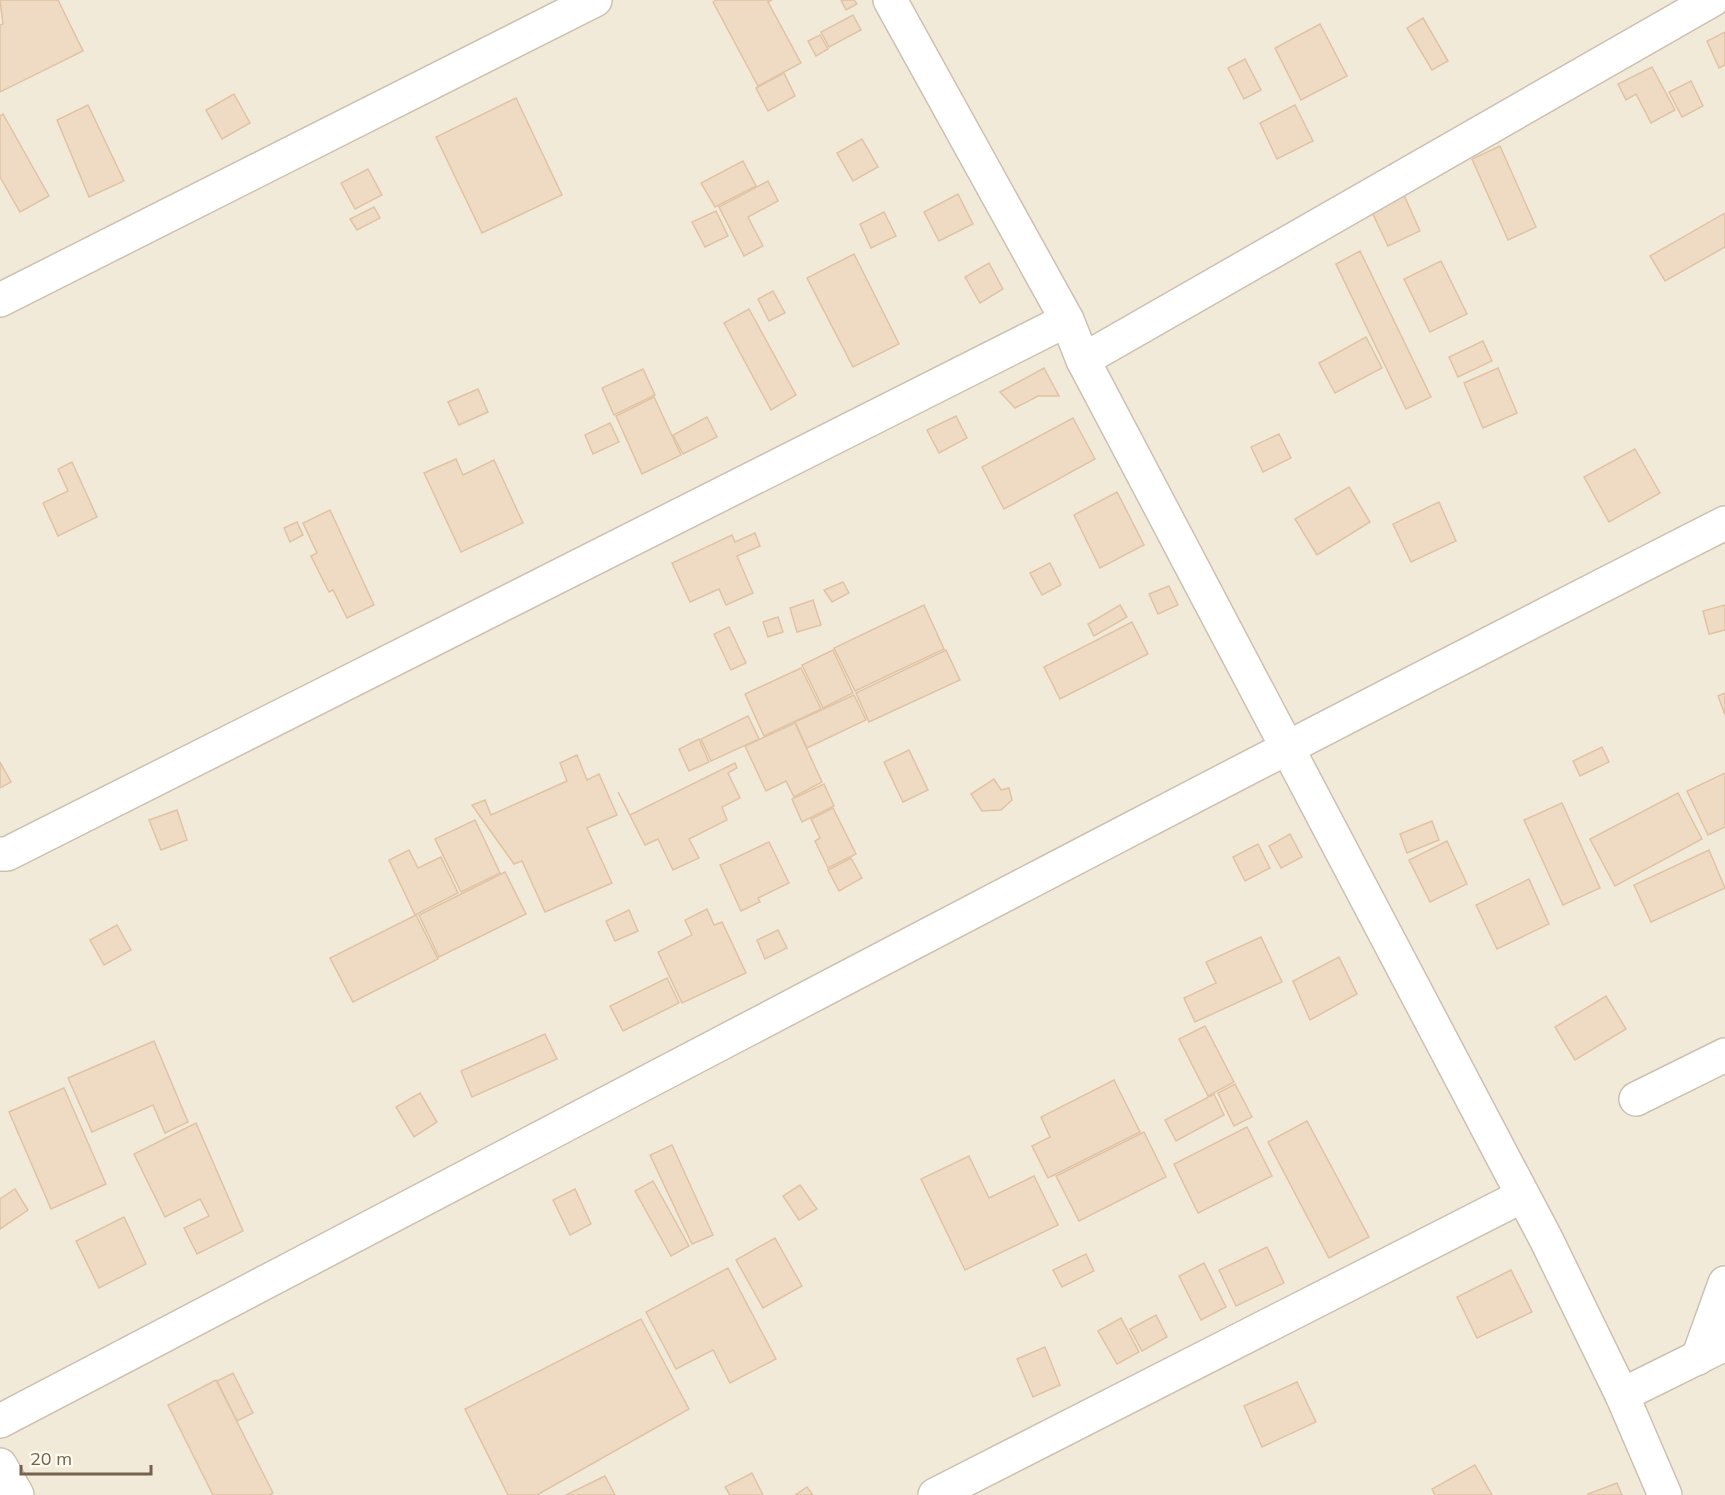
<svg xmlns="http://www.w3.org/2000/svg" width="1725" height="1495" font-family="Mulish,sans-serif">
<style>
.residential{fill:#f2ead8}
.building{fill:#efdac3;stroke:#e0c3a4;stroke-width:1.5}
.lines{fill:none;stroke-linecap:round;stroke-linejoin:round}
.street-casing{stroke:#cdc0b0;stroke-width:36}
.street{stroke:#fff;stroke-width:33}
</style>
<rect width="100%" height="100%" fill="#fbf7ea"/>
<rect class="residential" x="0" y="0" width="1725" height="1495"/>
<g class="building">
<path d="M0 0H58L83 51 0 92V25L3 24Z"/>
<path d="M716 0H772L768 2 801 63 758 86 713 2Z"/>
<path d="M841 0H854L857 4 846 10Z"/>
<path d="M853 15 861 30 829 47 821 32Z"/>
<path d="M1423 18 1448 61 1432 70 1407 28Z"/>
<path d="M1320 24 1347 76 1301 100 1275 48Z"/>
<path d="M1725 32V65L1719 68 1707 41Z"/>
<path d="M820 35 828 49 816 56 808 41Z"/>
<path d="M1245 59 1261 90 1244 99 1228 68Z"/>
<path d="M1652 67 1675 110 1651 123 1636 94 1626 100 1618 84Z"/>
<path d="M784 73 795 96 768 111 756 88Z"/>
<path d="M1691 81 1703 106 1682 117 1669 92Z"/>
<path d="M234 94 250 123 222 139 206 110Z"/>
<path d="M516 98 562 195 482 233 436 137Z"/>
<path d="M88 105 124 181 89 197 57 120Z"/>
<path d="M1295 105 1313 141 1277 159 1260 123Z"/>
<path d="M3 114 49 196 20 212 0 177V116Z"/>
<path d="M862 139 878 167 853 181 837 153Z"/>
<path d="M1500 146 1536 227 1508 240 1472 159Z"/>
<path d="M743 161 756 186 715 207 701 183Z"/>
<path d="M368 169 382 195 355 209 341 183Z"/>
<path d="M768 181 778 201 748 217 763 246 744 256 719 207Z"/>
<path d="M958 194 973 224 939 241 924 212Z"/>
<path d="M1404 195 1420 231 1388 246 1371 210Z"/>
<path d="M374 207 380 218 357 230 350 219Z"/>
<path d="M716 211 728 236 705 247 692 222Z"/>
<path d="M884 212 896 236 871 248 860 224Z"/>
<path d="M1725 213V247L1665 281 1650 256Z"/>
<path d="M1360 251 1431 397 1406 409 1336 264Z"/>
<path d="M854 254 899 344 853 367 807 278Z"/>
<path d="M1441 261 1467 314 1430 332 1404 279Z"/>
<path d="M989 263 1003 289 980 303 965 277Z"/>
<path d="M773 291 785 313 769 321 758 299Z"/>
<path d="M749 309 796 395 771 410 724 323Z"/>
<path d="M1366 337 1382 368 1335 393 1319 363Z"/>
<path d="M1483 341 1492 361 1458 377 1449 357Z"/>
<path d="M1044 368 1059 396H1038L1015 408 1000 392Z"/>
<path d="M1498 368 1517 413 1483 428 1464 383Z"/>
<path d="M643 369 655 395 614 415 602 388Z"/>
<path d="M478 389 488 412 459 425 448 402Z"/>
<path d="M654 397 681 455 642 474 616 416Z"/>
<path d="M956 416 967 438 939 453 927 430Z"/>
<path d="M707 417 717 437 683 454 673 435Z"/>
<path d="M1073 418 1095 459 1004 509 982 467Z"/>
<path d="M610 423 619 442 593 454 585 435Z"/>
<path d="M1279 434 1291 458 1263 472 1251 447Z"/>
<path d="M1635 449 1660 493 1609 522 1584 477Z"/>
<path d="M456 459 463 475 494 460 523 523 461 552 424 473Z"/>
<path d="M72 462 97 517 58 536 43 503 68 491 58 469Z"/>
<path d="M1349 487 1370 522 1317 555 1295 519Z"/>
<path d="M1117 492 1144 545 1100 568 1074 515Z"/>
<path d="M1439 502 1456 541 1411 562 1393 524Z"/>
<path d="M330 510 374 605 347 618 333 590 329 592 311 556 317 553 303 523Z"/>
<path d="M297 522 303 535 290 542 284 528Z"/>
<path d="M755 533 760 546 737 556 753 593 726 605 719 589 690 602 672 563 732 535 735 542Z"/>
<path d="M1050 563 1061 585 1042 595 1030 573Z"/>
<path d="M843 582 849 593 832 602 824 590Z"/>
<path d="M1169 586 1178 605 1158 614 1149 594Z"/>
<path d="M813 600 821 625 797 632 790 608Z"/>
<path d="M924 605 944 649 855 691 834 648Z"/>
<path d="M1120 605 1127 617 1094 636 1088 624Z"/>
<path d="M1725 605V630L1709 634 1703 611Z"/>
<path d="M778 617 783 632 768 637 763 622Z"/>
<path d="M1132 622 1148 654 1060 699 1044 667Z"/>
<path d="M729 627 746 663 731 670 714 634Z"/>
<path d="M833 650 853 693 823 708 802 665Z"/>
<path d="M946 650 960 680 869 722 856 693Z"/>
<path d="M801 668 821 709 764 736 745 694Z"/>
<path d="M1725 693V715L1718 696Z"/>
<path d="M854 695 866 720 807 748 795 722Z"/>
<path d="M748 716 759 739 711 761 701 739Z"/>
<path d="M795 723 822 782 794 797 786 781 766 791 745 746Z"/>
<path d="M699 739 709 762 689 771 679 749Z"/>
<path d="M1602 747 1609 762 1580 776 1573 761Z"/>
<path d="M909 750 928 790 903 802 884 762Z"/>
<path d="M577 755 587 780 599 774 617 815 587 828 612 883 545 912 522 861 514 864 472 805 485 800 491 815 567 781 560 763Z"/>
<path d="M0 762 11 782 0 788Z"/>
<path d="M735 763 737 768 728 773 740 798 722 807 727 820 689 839 699 858 673 870 658 839 645 845 618 792 630 815Z"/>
<path d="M1725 773V827L1708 835 1687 791Z"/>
<path d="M994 779 1001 790 1009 788 1012 800 1001 810 982 811 971 794Z"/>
<path d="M824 784 834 806 802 822 792 799Z"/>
<path d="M1678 793 1702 839 1615 886 1590 839Z"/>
<path d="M1562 803 1600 888 1563 905 1524 820Z"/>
<path d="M833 808 856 854 828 868 815 841 820 838 811 819Z"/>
<path d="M177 810 187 840 161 850 149 820Z"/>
<path d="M475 820 500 873 461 892 435 839Z"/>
<path d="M1432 821 1439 840 1407 853 1400 834Z"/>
<path d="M1290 834 1302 857 1281 868 1269 846Z"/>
<path d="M1447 841 1467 884 1430 902 1409 860Z"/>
<path d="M769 842 789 883 758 898 760 902 741 911 720 865Z"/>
<path d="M1258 844 1270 868 1245 881 1233 857Z"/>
<path d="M409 850 418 868 441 857 458 893 415 915 389 860Z"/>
<path d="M1709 850 1725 888 1651 922 1634 885Z"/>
<path d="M851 858 862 878 839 891 828 870Z"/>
<path d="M505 872 526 914 439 957 419 915Z"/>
<path d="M1529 879 1549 924 1497 949 1476 905Z"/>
<path d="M707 909 714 925 722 922 746 973 682 1003 658 952 692 935 685 920Z"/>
<path d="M629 910 638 931 615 941 606 921Z"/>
<path d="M416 915 438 959 353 1002 330 958Z"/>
<path d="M117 925 131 950 104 965 90 940Z"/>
<path d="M778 930 787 948 765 959 757 940Z"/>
<path d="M1261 937 1282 982 1195 1022 1184 998 1216 983 1206 962Z"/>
<path d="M1339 957 1357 994 1310 1020 1293 981Z"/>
<path d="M667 978 679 1003 623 1031 610 1006Z"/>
<path d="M1606 996 1626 1029 1575 1060 1555 1027Z"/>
<path d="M1205 1026 1234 1082 1208 1096 1179 1039Z"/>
<path d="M545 1034 557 1059 472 1097 461 1071Z"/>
<path d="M154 1041 188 1122 165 1133 153 1105 92 1132 68 1078Z"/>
<path d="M1114 1080 1140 1132 1048 1178 1032 1146 1050 1137 1041 1117Z"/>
<path d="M1235 1084 1252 1117 1234 1126 1218 1093Z"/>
<path d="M64 1088 106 1184 51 1209 9 1112Z"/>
<path d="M420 1093 437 1122 414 1137 396 1107Z"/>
<path d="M1214 1094 1224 1115 1176 1141 1165 1120Z"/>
<path d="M1307 1121 1369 1237 1329 1258 1268 1142Z"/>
<path d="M196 1123 243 1231 197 1254 184 1228 209 1216 200 1199 165 1217 134 1154Z"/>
<path d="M1247 1127 1272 1176 1198 1213 1174 1164Z"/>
<path d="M1144 1132 1166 1177 1079 1221 1056 1176Z"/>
<path d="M672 1145 713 1235 692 1244 650 1155Z"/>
<path d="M969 1156 989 1198 1034 1176 1058 1225 965 1270 921 1179Z"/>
<path d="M653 1181 689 1246 671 1256 635 1191Z"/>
<path d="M800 1185 817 1209 799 1220 783 1196Z"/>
<path d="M15 1189 28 1210 0 1229V1199Z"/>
<path d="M575 1189 591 1224 570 1235 553 1200Z"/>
<path d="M124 1217 146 1264 99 1288 76 1241Z"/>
<path d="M775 1238 802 1286 763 1308 736 1260Z"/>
<path d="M1267 1247 1284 1283 1236 1306 1219 1270Z"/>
<path d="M1086 1254 1094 1271 1062 1287 1053 1270Z"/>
<path d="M1204 1263 1226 1307 1201 1320 1179 1276Z"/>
<path d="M728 1268 776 1359 730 1383 713 1350 676 1369 646 1312Z"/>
<path d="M1511 1270 1532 1312 1477 1338 1457 1297Z"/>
<path d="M1156 1315 1167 1337 1142 1351 1130 1329Z"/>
<path d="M1121 1318 1139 1352 1117 1364 1098 1331Z"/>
<path d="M641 1319 689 1409 537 1495H508L465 1409Z"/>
<path d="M1045 1347 1060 1385 1033 1397 1017 1359Z"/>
<path d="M233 1373 253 1413 237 1421 217 1381Z"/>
<path d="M216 1380 273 1493 269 1495H213L168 1405Z"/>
<path d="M1297 1382 1316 1422 1262 1447 1244 1406Z"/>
<path d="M1475 1465 1492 1495H1435L1432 1489Z"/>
<path d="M752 1473 763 1495H730L725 1487Z"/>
<path d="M605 1476 615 1495H566Z"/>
<path d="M1617 1483 1622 1495H1589L1588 1494Z"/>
<path d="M807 1487 813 1495H795Z"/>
</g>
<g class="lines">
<defs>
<g id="street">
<path d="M890 0 1067 320 1083 360 1546 1239 1622 1395 1665 1495"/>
<path d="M0 300 595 0"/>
<path d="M1083 360 1712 0"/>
<path d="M0 854H7L1067 320"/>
<path d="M1636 1099 1725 1055"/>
<path d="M1698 1358 1725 1283"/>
<path d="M1622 1395 1725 1344"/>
<path d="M0 1421C575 1121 1147 817 1725 523"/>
<path d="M0 1465 17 1495"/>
<path d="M935 1495 1522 1196"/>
</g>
</defs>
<use href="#street" class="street-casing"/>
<use href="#street" class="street"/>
</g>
<path d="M21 1465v9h130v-9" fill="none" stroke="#75614e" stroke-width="3"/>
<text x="30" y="1465" font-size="18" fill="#75614e" stroke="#fefaf0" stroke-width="4.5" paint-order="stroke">20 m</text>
</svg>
